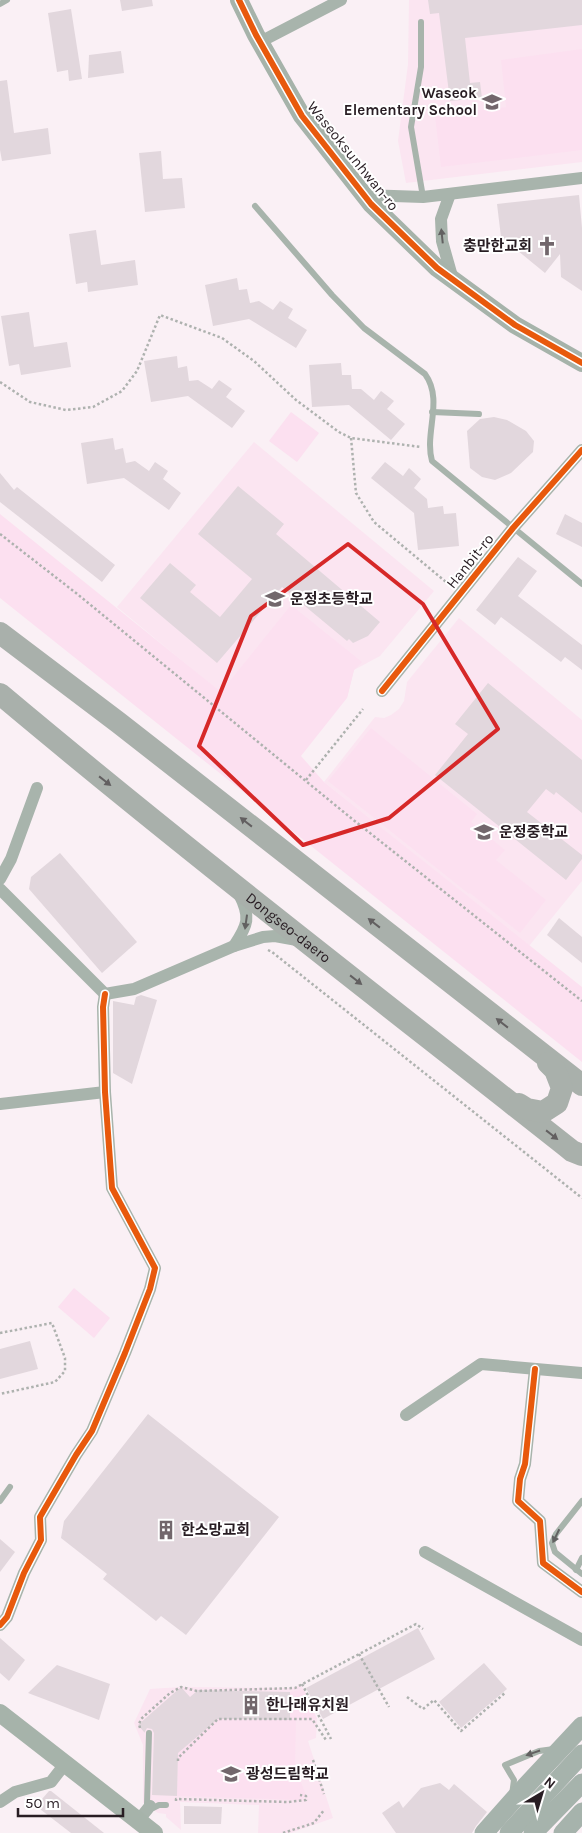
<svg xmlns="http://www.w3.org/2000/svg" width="582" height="1833" font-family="Karla,'Noto Sans KR',sans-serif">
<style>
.built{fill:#fbe5f1}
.green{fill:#fce0f0}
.building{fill:#e2d7dd}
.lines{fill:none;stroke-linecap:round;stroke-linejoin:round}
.path{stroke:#aeb2af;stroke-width:2.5;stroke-dasharray:2.5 2.5;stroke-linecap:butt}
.lane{stroke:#a8b4ac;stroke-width:6}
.street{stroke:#a8b4ac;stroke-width:12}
.secondary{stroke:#a6b3aa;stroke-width:18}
.primary{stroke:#a6b3ac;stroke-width:19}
.highway{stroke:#a9b0ab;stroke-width:22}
.cycleway-casing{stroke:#fff;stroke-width:9}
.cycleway{stroke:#e8590c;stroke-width:6}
.oneway{fill:#626161}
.oneway2{fill:#625f60}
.marked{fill:none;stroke:#d62828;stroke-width:4;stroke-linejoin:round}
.labels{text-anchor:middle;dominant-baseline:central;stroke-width:4;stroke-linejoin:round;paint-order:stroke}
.poi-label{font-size:15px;font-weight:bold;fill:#281d23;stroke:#fff;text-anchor:start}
.street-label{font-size:15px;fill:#281d23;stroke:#fff}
</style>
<rect width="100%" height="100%" fill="#faf0f5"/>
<g class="built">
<path d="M409 0H582V162L406 183 398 141 408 64Z"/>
<path d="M254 442 434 591 380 656 354 670 347 698 221 693 117 607Z"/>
<path d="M459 618 582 720V881L529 946 324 782 375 717 384 718 391 715 399 709 404 701 407 682Z"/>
<path d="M301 1685 317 1719 316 1738 308 1741 333 1818 291 1833H258L259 1805 180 1802 181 1830 166 1817V1814L158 1813 143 1803V1745L134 1723 150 1689 181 1687 292 1688Z"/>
</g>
<g class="green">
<path d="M582 49V150L441 167 435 116 506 107 501 60Z"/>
<path d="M291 412 319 433 297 462 269 441Z"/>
<path d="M0 514 221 692 291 605 362 662 354 670 347 698 301 756 324 782 582 987V1062L0 598Z"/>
<path d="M371 728 477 814 471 822 505 850 496 860 546 900 520 933 470 893 469 894 328 781Z"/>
<path d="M74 1288 110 1318 94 1338 58 1307Z"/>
<path d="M304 1689 317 1719H296L295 1765 306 1796 301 1800 177 1796 178 1758 173 1757 218 1719 290 1720V1692Z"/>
</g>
<g class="building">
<path d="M120 0H152L153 6 122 11Z"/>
<path d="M428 0H582V25L465 38 470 83 480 82 482 98 450 101 439 13 430 14Z"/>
<path d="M71 9 82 79 69 81 68 70 57 72 48 13Z"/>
<path d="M121 51 124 73 88 78 89 55Z"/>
<path d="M7 80 14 133 48 128 51 154 2 161 0 150V81Z"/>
<path d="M161 151 163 179 182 178 185 208 145 212 139 153Z"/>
<path d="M579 195 582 228V291L561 277 560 254 545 273 501 237 497 204Z"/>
<path d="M96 230 101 265 135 260 138 285 88 292 87 282 76 284 69 234Z"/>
<path d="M237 278 239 290 247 289 250 303 259 301 273 310 280 301 293 309 288 318 307 330 296 348 249 319 213 326 205 285Z"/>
<path d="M29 312 34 347 67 342 71 367 21 375 19 364 9 366 1 316Z"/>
<path d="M177 356 178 368 187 366 189 381 198 380 212 389 219 380 232 389 226 397 245 411 232 428 188 396 151 402 144 361Z"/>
<path d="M341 363 342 375H351L352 389H361L374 400 381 391 394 401 387 409 405 424 391 440 349 405 312 407 309 365Z"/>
<path d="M494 417 507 420 526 431 534 441 533 452 511 473 495 480 482 477 470 468 467 431 480 419Z"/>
<path d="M113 438 115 450 123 448 126 463 135 461 149 471 155 462 168 471 163 479 181 493 169 510 124 478 87 484 81 443Z"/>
<path d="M385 462 403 476 409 468 421 479 414 488 427 499 428 508 443 506 444 514 456 513 459 546 418 550 414 513 371 478Z"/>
<path d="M0 473 14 490 17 487 115 565 102 582 0 502Z"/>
<path d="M238 486 284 524 276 534 380 622 368 636 353 643 349 639 347 641 282 587 217 663 140 598 170 563 196 585 190 592 220 617 252 579 198 534Z"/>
<path d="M565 514 582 523V547L556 534Z"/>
<path d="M518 557 537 571 518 596 582 645V670L565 657 561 662 501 617 495 625 476 610Z"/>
<path d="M488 683 582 760V813L556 792 554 795 546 789 527 812 582 855V859L566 880 435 775 468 734 455 724Z"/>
<path d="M60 853 137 942 102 973 29 889 31 877Z"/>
<path d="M559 918 582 937V963L547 935Z"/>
<path d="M141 995 157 1000 132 1084 113 1073V1001L134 1005 136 997Z"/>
<path d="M30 1341 38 1369 0 1379V1349Z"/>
<path d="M148 1414 279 1517 186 1635 161 1616 156 1621 103 1579 107 1574 61 1538 64 1521Z"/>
<path d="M0 1539 15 1552 0 1572Z"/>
<path d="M418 1628 435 1659 323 1719 306 1688Z"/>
<path d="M0 1638 25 1660 9 1681 0 1673Z"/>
<path d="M484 1663 507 1689 461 1728 439 1702Z"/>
<path d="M57 1665 110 1684 99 1720 28 1693Z"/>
<path d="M181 1687 190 1697 198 1690 290 1692V1720L218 1719 178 1753 177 1796 152 1795 154 1733 152 1729 147 1728 144 1733 141 1794 144 1732 138 1725Z"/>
<path d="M440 1783 449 1790 454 1784 487 1812 476 1826 472 1833H396L382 1813 399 1801 403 1808 421 1788Z"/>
<path d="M49 1791H51L104 1833H71L36 1806Z"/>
<path d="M184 1806 222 1807 221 1824H184Z"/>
</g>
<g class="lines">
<g class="path">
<path d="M0 382 30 402 66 410 93 407 122 391 137 371 160 315 222 338 254 361 296 400 339 432 351 438 421 447"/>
<path d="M351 438 356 493 374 522 446 582"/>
<path d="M0 534 76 593 351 818 582 1001"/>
<path d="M306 780 363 709"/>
<path d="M268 950 272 952 582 1198"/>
<path d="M0 1333 52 1323 65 1358V1371L55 1382 0 1394"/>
<path d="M359 1654 389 1707"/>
<path d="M302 1684 331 1739"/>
<path d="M407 1697 423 1709 434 1700 461 1731 506 1692"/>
<path d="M140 1728 139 1724 141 1719 170 1693 181 1687 197 1691 295 1688 416 1624 423 1629"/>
<path d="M313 1760 324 1794"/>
<path d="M178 1761V1758L218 1719H312L326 1740"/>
<path d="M176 1801V1799L288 1802 306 1800V1796L300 1795"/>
<path d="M283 1833 314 1823 324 1810"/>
</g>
<g class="lane">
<path d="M0 4 7 0"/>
<path d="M421 22V67L411 127 423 197"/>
<path d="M255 206 332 295 364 328 425 374C444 400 424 433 432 461L582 584"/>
<path d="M432 412 479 414"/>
<path d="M0 1501 10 1487"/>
<path d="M582 1501 556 1534 552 1543 555 1552 582 1574"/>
<path d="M576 1570 582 1558"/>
<path d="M149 1733 147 1804 153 1808 159 1805H166"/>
<path d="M512 1795 514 1780 505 1765 539 1751 554 1749"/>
</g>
<g class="street">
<path d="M260 42 341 0"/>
<path d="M450 194 441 219 442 241 453 280"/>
<path d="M364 195 423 197 582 178"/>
<path d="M382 691 513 528 582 450"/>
<path d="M0 879 11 859 37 788"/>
<path d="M0 889 105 994"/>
<path d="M234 946C248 925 251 917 239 894"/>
<path d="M105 994 134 989 234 946 263 937 275 936 297 940"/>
<path d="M0 1104 105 1092"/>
<path d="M535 1369 525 1464 520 1479 518 1501 540 1521 543 1563 582 1592"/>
<path d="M406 1415 481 1364 582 1373"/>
<path d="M425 1552 582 1640"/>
<path d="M0 1625 7 1617 24 1573 41 1540 40 1517 76 1455 92 1431 125 1353 150 1289 155 1268 112 1188 105 1092 103 1007 105 994"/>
<path d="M0 1802 15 1792 51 1782 65 1764"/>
<path d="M138 1821 150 1806"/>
</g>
<g class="secondary">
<path d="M239 0 256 35 302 116 371 204 437 268 515 325 582 363"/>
<path d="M0 1713 154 1833"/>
</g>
<g class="primary">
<path d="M484 1833 525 1787 582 1726"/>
<path d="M509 1833 582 1754"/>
<path d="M533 1833 582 1783"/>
<path d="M563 1833 582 1812"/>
</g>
<g class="highway">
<path d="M0 633 119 723 582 1085"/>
<path id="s1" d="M0 694C187 851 381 1000 572 1151L582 1155"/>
<path d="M519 1104 527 1109 543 1112 557 1103 562 1088 555 1070 548 1063"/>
</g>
<defs>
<g id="cycleway">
<path d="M239 0 256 35 302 116 371 204 437 268 515 325 582 363"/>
<path d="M382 691 513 528 582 450"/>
<path d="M535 1369 525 1464 520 1479 518 1501 540 1521 543 1563 582 1592"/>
<path d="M0 1625 7 1617 24 1573 41 1540 40 1517 76 1455 92 1431 125 1353 150 1289 155 1268 112 1188 105 1092 103 1007 105 994"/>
</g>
</defs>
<use href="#cycleway" class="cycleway-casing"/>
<use href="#cycleway" class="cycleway"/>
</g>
<defs><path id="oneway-solid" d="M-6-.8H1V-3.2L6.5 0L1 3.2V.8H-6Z" transform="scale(1.25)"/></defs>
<g class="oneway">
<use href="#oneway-solid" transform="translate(442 236) rotate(-96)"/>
<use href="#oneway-solid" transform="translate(246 922) rotate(98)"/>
<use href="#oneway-solid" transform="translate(556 1536) rotate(116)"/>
<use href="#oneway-solid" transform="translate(533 1753) rotate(161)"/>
</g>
<g class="oneway2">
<use href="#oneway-solid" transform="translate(105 781) rotate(38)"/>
<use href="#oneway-solid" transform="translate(246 822) rotate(-142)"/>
<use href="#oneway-solid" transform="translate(374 923) rotate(-142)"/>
<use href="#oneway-solid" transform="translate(356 980) rotate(38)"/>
<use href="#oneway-solid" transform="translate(502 1023) rotate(-142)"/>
<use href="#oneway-solid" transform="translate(552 1135) rotate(38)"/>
</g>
<path class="marked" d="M348 544 423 604 498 729 389 818 303 845 199 746 251 616Z"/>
<defs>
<symbol id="school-bare" viewBox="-9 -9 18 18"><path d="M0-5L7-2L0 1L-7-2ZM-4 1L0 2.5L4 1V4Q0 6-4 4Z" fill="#72676c" stroke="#fff" stroke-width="2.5" paint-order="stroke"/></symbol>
<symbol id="church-bare" viewBox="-9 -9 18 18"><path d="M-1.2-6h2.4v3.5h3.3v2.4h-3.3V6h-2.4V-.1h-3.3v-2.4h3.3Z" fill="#72676c" stroke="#fff" stroke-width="2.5" paint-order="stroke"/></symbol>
<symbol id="building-bare" viewBox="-9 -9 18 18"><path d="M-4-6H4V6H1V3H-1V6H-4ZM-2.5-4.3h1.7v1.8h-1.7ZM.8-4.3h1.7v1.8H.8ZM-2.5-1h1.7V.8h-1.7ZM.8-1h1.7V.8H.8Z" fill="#72676c" stroke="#fff" stroke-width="2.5" paint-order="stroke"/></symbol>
</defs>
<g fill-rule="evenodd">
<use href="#school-bare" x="478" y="88" width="28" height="28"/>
<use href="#church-bare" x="533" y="232" width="28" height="28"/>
<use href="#school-bare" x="261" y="585" width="28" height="28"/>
<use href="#school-bare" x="470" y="818" width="28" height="28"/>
<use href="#building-bare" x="152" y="1516" width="28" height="28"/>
<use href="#building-bare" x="237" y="1691" width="28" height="28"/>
<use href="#school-bare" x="217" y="1760" width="28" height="28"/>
</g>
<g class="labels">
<g class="poi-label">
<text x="477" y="93" text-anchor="end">Waseok<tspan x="477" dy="17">Elementary School</tspan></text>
<text x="532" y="246" text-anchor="end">충만한교회</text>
<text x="290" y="599">운정초등학교</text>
<text x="499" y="832">운정중학교</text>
<text x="181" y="1530">한소망교회</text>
<text x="266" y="1705">한나래유치원</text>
<text x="246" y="1774">광성드림학교</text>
</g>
<g class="street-label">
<text transform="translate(353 156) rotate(51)">Waseoksunhwan-ro</text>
<text transform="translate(470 561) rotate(-51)">Hanbit-ro</text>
<text stroke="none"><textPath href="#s1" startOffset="371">Dongseo-daero</textPath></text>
</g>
</g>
<g transform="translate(542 1793) rotate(38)" stroke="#ffffff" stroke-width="4" paint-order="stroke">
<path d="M0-4L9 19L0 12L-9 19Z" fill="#281d23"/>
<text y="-8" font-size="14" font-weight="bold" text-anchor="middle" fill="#281d23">N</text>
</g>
<path d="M18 1808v8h105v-8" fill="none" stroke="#281d23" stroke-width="2.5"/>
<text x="25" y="1808" font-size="15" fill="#281d23" stroke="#ffffff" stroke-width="4" paint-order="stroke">50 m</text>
</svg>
